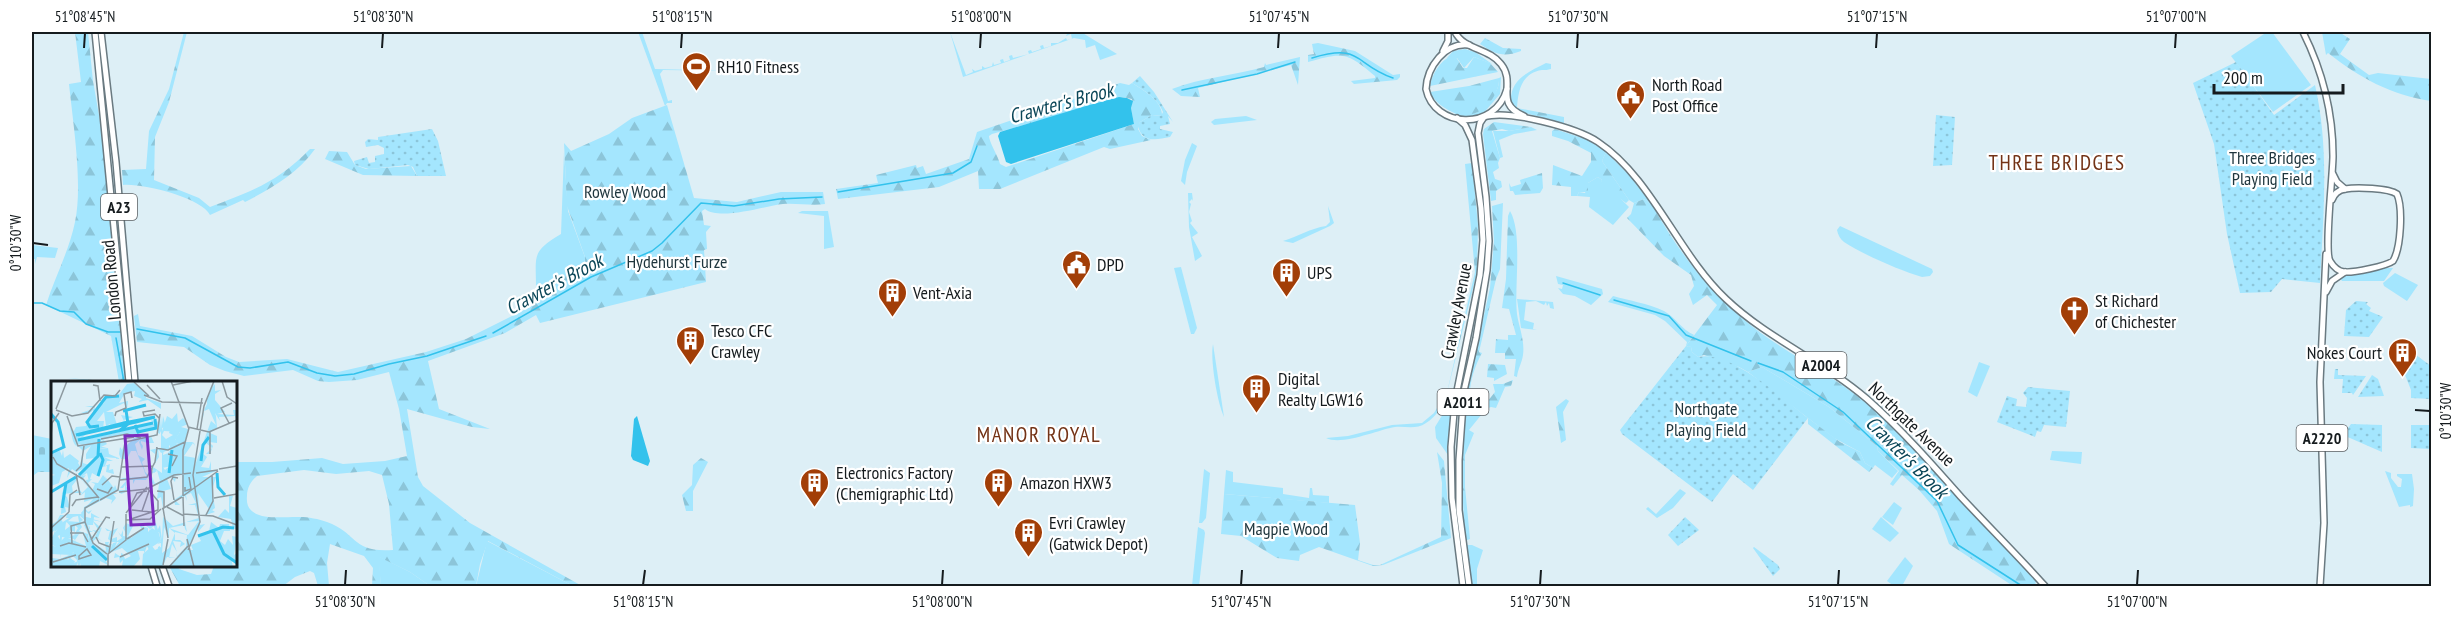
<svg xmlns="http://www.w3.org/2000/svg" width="2463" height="618" font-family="'PT Sans Narrow',sans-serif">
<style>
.grass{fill:#a4e6fe}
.forest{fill:url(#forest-firs);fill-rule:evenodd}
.cemetery{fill:url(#cemetery-stones)}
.park{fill:url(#park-dots)}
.water{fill:#33c2ec}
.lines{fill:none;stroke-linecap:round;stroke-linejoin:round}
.stream{stroke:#33c2ec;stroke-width:1.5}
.major-casing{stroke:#6a7a81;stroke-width:8}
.major{stroke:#fff;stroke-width:5}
.ticks{fill:none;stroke:#151b1e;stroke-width:2}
.labels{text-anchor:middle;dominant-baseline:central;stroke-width:4.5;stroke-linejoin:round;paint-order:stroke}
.shield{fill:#fff;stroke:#5b5f62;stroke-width:1.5}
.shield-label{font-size:16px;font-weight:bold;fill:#151b1e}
.poi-label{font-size:18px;fill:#151b1e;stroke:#fff;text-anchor:start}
.park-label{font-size:18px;fill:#1e353d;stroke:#fff}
.street-label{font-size:18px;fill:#151b1e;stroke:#fff}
.water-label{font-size:20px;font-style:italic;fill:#0b4658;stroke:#fff}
.quarter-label{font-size:21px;letter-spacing:1.5px;fill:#733316;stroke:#fff}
.inset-river{fill:none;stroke:#33c2ec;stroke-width:3}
.inset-road{fill:none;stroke:#8d9aa0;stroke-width:1.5}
.view{fill:#7b2cbf;fill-opacity:0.15;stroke:#7b2cbf;stroke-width:3}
.inset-edge{fill:none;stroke:#151b1e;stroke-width:3}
.neatline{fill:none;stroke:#151b1e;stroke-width:2}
.ticks-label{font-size:15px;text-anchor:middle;fill:#151b1e}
</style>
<defs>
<pattern id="forest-firs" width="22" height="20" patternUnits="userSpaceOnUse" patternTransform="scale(1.5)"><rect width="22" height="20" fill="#a4e6fe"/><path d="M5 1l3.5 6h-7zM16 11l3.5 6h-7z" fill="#8cc5d9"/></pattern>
<pattern id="cemetery-stones" width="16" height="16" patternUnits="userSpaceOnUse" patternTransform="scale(1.5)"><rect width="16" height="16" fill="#a4e6fe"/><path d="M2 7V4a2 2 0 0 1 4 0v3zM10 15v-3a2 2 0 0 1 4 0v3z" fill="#8cc5d9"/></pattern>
<pattern id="park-dots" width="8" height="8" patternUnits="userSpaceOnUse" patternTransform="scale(1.5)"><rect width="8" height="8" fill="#a4e6fe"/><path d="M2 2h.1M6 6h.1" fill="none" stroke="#8cc5d9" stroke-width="1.8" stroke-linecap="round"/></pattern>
</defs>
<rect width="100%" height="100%" fill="#ddeff6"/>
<g class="grass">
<path d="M638 32H642L655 69 739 71 663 70 660 74 668 101 672 100V103H667L665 106Z"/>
<path d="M950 32 966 75 973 72 972 69 975 71 982 69V66L985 68 992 66 993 62 994 65 1001 63 1000 60 1003 59 1004 62 1010 60 1009 56 1012 55 1013 58 1029 54 1028 51 1031 50 1032 52 1041 49 1040 46 1043 45 1044 48 1051 46V43H1058L1066 38 1067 40 1072 39 1071 34 1066 36 1068 32H1081L1117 54 1100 60 1095 45 1086 48 1085 40 1074 38 963 77Z"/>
<path d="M2267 32H2272L2311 85 2273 112 2231 56Z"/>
<path d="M1465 49 1475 52 1492 64 1474 57 1464 68 1457 58H1447L1453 51Z"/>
<path d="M1501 77 1500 94 1481 116 1463 118 1442 106 1458 113H1476C1487 104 1500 93 1499 78Z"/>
<path d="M1246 116 1257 120 1214 125 1211 122 1215 119Z"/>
<path d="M1531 127 1537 130 1514 134 1499 140 1503 157 1500 158 1493 131H1509Z"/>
<path d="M1192 143 1197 146 1187 172 1185 185 1181 181 1185 160Z"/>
<path d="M564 152 568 211 586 260 577 269 536 288C536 255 531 252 561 234Z"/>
<path d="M1606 152 1630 176 1652 205 1644 199 1634 203 1629 200 1602 161Z"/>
<path d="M1598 177 1602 180 1601 184 1614 192 1629 207 1613 225 1589 207 1590 197 1577 196 1579 192 1585 193 1588 183Z"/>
<path d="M1188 193H1192L1193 201 1192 199 1189 202 1191 204 1189 212 1192 221 1190 223 1198 233 1192 237 1202 256 1195 261 1189 227Z"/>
<path d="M1328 206 1334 223 1330 226 1293 243 1283 241C1297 237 1311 228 1326 226L1330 222Z"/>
<path d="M802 211H828L834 247 824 249V216L798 213Z"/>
<path d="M1840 226 1932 269 1933 272 1930 276 1922 277C1899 270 1864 255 1844 242 1840 239 1838 235 1837 230Z"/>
<path d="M32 245 58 248 55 258 37 257 35 264V259H32Z"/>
<path d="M1181 267 1197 328 1194 334H1191L1174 268Z"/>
<path d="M2382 268H2393L2384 281H2342L2339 277C2353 271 2368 273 2382 268Z"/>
<path d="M2395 273 2418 285 2407 301 2384 286 2383 283Z"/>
<path d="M1556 276 1602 289 1603 294 1591 305 1575 296 1563 294 1558 288 1562 289 1563 285 1558 284Z"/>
<path d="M1613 296C1630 301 1647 303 1664 311 1676 318 1681 329 1694 335L1686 346 1687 342 1665 321 1655 315 1608 302Z"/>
<path d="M1517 299 1553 302 1554 309 1550 308 1549 303 1547 306 1546 302 1544 305 1536 301 1526 302 1524 320 1534 323 1533 329 1537 330 1521 328Z"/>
<path d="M1213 344 1224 417C1217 402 1210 359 1213 344Z"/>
<path d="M1979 362 1990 366 1977 397 1968 392Z"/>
<path d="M1762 367 1829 407 1877 446 1878 451 1898 471 1892 478 1875 465 1873 468 1865 463 1860 452 1834 438 1748 372Z"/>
<path d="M1446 393C1445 404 1436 417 1426 423 1416 430 1406 426 1395 427 1377 430 1342 446 1326 438L1348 436 1392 425 1422 423 1434 413Z"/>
<path d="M1452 399 1453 400 1448 455 1436 438 1435 427Z"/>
<path d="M2052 451 2082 452 2081 464 2050 460Z"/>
<path d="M1204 469 1210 473 1206 518 1202 523H1199Z"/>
<path d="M1226 470 1233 472V482L1283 488V494L1309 498 1310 488H1312L1313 495 1329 496V503L1224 494Z"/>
<path d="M2385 471 2391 473V478L2398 487H2401L2402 479 2397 476V474H2412L2414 489 2413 506 2410 507V505L2399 507Z"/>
<path d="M1680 489 1686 493 1673 508 1657 518 1646 509 1648 507 1656 514Z"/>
<path d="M1894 502 1902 508 1893 525 1882 517Z"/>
<path d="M1881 517 1899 533 1890 542 1872 529Z"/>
<path d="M1198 527 1204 530 1205 533 1199 586H1192Z"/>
<path d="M487 541 573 586H476Z"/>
<path d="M1465 545H1472L1483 550 1477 569V586H1471Z"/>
<path d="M378 556 410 572 430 586H381Z"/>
<path d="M1905 557 1913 566 1902 586H1894L1887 581Z"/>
</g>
<g class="forest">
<path d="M75 32H88L93 81 104 144 126 382H100L67 378 119 382 111 336 46 305C55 277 69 251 75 222 83 185 73 123 69 84L81 82Z"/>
<path d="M184 32H187L169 102 155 137 154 180 199 198 210 207C252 191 278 182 310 149H315C297 174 272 188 245 202L243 200 210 215C202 198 142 183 123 185L122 170 146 169 149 131 169 89Z"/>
<path d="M2322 32H2339L2350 39 2340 54 2369 75 2378 73 2431 79V101C2391 95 2360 78 2328 53L2326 55Z"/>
<path d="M1485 38 1503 48 1521 49V51C1503 58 1495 54 1480 44Z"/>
<path d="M1318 43 1355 51 1393 75 1400 74V77L1397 80 1354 84 1351 81 1375 78V76C1347 52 1343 52 1308 62V55L1314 54 1312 44Z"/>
<path d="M1451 56 1456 57 1463 68H1467L1474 57 1490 63 1498 72 1430 86C1432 74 1440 61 1451 56Z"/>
<path d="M1300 57 1298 85 1291 65 1198 88 1200 97 1181 96 1172 89C1203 77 1232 76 1264 67L1265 63 1266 65Z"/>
<path d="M1546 63 1551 64V69C1548 70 1545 70 1542 70 1521 73 1518 92 1517 108L1564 117V123L1521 112 1511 103C1509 80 1528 72 1546 63Z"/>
<path d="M1499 78C1500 92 1487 111 1472 114 1458 118 1437 106 1431 94L1430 92 1469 86Z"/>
<path d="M1120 83 1129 85 1132 83C1143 90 1163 101 1162 116L1152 115 1140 122 1138 129 1142 136 1151 140 1110 149 1104 147 1000 189H979L978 171 939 187 838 199 836 189 878 183 876 175 916 165 917 168 923 166 926 174 969 159 977 132ZM1123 97 1132 99 1131 108 1134 124 1006 167 1000 164C998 156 989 142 989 136L992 134Z"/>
<path d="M667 105 694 198 737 202 781 192H823L825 204C812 206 797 203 783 204 764 206 720 221 705 209L702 211 704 225 711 226 706 232 707 249 704 250 706 282 540 323 536 315 505 333 428 361 439 409 490 429 472 427 407 409 418 477 423 486 470 523 582 586H573L488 541 480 564 476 586H430L410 572 379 557 381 586H372L373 568 364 556 330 544 327 563 329 586H318L314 573 310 571 295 577 283 586H180L169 566H177L179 569 197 575 211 574 214 566H236V462H272L322 458 343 464 385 461 407 456 399 409 389 372 357 380 329 382 318 381 293 370 244 376 225 371 210 365 184 347 137 342 134 316 138 314 140 326 192 336 226 357 239 362 287 359 338 372 426 352 466 339 532 306 536 301V288L585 263V257L567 206 564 143 571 151 609 134 632 118ZM304 470 336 474 369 471 382 475 389 504 393 550C351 553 358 533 327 522 319 519 308 517 300 517 284 516 244 524 247 496 247 488 251 481 257 476Z"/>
<path d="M1494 122 1531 127 1509 131 1502 129 1492 131 1500 158 1498 163 1499 168 1493 172 1495 179 1501 181 1502 187 1496 191V200L1491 201 1483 134 1484 129Z"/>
<path d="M1555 129 1588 140 1606 152 1602 161 1629 200 1626 203 1600 184 1602 180 1598 177 1588 183V192H1579L1577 196H1571V187L1552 185 1553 165 1582 176 1591 162V153L1568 141 1552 136V131Z"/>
<path d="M329 151 347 152 355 165 366 169 411 166 417 176 363 175 325 159Z"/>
<path d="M1472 163 1478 225 1477 272 1445 401 1475 272 1465 164Z"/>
<path d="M1542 173 1543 188 1540 193 1515 195 1513 191H1510L1509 183 1511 187 1521 184 1520 180Z"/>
<path d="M1644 199 1652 205C1676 247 1704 286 1742 318 1780 351 1828 371 1866 403 1927 454 1982 522 2036 581L2035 586H2013L1949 544 1937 511 1919 490 1902 475 1893 486 1890 484 1899 471 1878 451 1877 446 1829 407 1762 367 1748 372 1739 367 1704 355 1698 357 1692 352 1691 347 1686 346 1717 305 1707 295 1693 305 1689 294 1694 286 1691 275 1664 256 1627 218 1631 214 1634 203Z"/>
<path d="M1503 203 1500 269 1496 279 1479 352 1482 353C1474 367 1467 389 1471 405L1479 406 1487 402 1495 392 1493 384H1503L1513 380 1511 386 1505 387 1496 408 1491 407 1486 409 1469 430 1474 433 1465 455V487L1470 539 1465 541 1461 463 1466 397 1490 288 1494 241 1492 206Z"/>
<path d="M1510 211C1523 233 1514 287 1517 314 1519 328 1525 340 1523 355 1522 363 1518 368 1517 377L1514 376 1516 359H1505V353H1495L1496 339 1508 340V335H1516L1509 309 1502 308 1506 279 1508 216Z"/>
<path d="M1488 364 1505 365 1507 374 1494 381V378L1487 377Z"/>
<path d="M1566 399 1569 401 1563 412 1566 440 1561 443 1556 407Z"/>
<path d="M1808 418 1840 442 1860 452 1865 463 1873 468 1869 472 1808 424Z"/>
<path d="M1437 452 1444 461 1451 538 1383 565 1373 566 1319 547 1300 555 1299 561 1277 558 1241 536 1221 534 1224 494 1355 505 1360 543 1358 560 1373 565H1380L1441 537 1442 483Z"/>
<path d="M701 458 708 462 693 491V511H686L682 495 692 485 693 465Z"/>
</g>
<path class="cemetery" d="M32 435 52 439 51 472H38L34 475 32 464Z"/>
<g class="park">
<path d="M2236 62 2274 115 2315 85C2330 150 2323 217 2320 283L2282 279 2271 292 2240 293 2227 234 2214 144 2193 83Z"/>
<path d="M1140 76 1154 92 1173 122 1168 116 1170 124 1160 126V129L1173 132 1170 137C1156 140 1142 143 1138 126L1140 122 1152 115 1161 116 1163 112C1158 99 1144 90 1132 83Z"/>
<path d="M1936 115 1955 117 1952 165 1933 166Z"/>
<path d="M432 129 438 141 446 176H417L413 167 408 165 369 169 355 165 354 161 367 157 369 163 375 162V156L384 154V148L378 145 366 147 365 142 368 139 378 140V137Z"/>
<path d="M2356 301 2368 302 2366 304 2371 308 2369 311 2383 317 2369 337 2344 336 2346 310Z"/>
<path d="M1686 346 1691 347 1692 352 1698 357C1730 349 1783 399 1808 418L1753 490 1733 474 1712 502 1622 434 1620 430Z"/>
<path d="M2412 352 2431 366V399L2411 398V390L2401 365 2406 363Z"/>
<path d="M2335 369H2338V375L2366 376 2353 395 2352 393H2342L2343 379H2334Z"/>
<path d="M2372 375 2378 379 2384 396 2358 397Z"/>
<path d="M2028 387 2070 391 2066 427 2044 425 2041 432 2037 431 2035 437 1997 422 2007 396 2017 399 2016 406 2026 407 2027 398 2023 393Z"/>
<path d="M2351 424 2382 425V452L2343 435Z"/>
<path d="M2411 425H2431V452V449L2411 448Z"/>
<path d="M1685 517 1699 530 1678 546 1668 535Z"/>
<path d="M1754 547 1778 565 1780 569 1773 576 1753 548Z"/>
</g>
<g class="water">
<path d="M1127 98 1133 101 1131 108 1134 124 1011 164 1006 162 998 136 1000 132 1086 106 1119 97Z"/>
<path d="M637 416 650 461 648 466 633 460 631 456 634 419Z"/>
</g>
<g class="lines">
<g class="stream">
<path d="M1312 58C1363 43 1353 64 1393 78"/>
<path d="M1182 90 1257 74 1295 62"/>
<path d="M838 192 953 173 971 162 977 146"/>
<path d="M1563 283 1600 295"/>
<path d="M1614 300 1669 316 1686 335 1751 361"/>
<path d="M32 303H42L60 311 74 312 86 324 108 332H121"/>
<path d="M137 329 185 338 238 367 250 368 288 362 317 373 335 376 354 374 389 364 427 356 486 336"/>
<path d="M493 333 591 277 652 251 662 243 701 203 734 206 779 199 822 197"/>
<path d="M116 338 124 382"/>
<path d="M1758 363 1783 372 1843 412 1937 501 1958 545 2022 586"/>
</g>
<defs>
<g id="major">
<path d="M95 32 129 382"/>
<path d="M101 32 116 162 135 382"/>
<path d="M1455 32C1464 50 1489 48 1501 64 1517 84 1493 103 1524 116"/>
<path d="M2303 32C2322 70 2333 113 2333 156 2333 174 2324 251 2330 261 2333 266 2338 271 2344 272 2354 273 2386 266 2393 261 2401 248 2403 208 2397 194 2389 188 2356 187 2345 189 2339 190 2334 194 2332 200"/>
<path d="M1469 45C1445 42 1427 67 1426 89 1434 128 1495 132 1507 89"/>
<path d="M1443 51 1448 41V32"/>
<path d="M1484 117C1508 109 1577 128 1598 142 1652 178 1678 254 1726 299 1768 339 1823 361 1867 399 1901 429 1931 463 1961 497 1989 527 2018 556 2045 586"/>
<path d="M1457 118 1465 125 1472 140 1481 208 1483 240 1480 275 1455 401 1451 447 1452 498 1463 586"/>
<path d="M2333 174 2337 182 2345 189"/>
<path d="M2326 292 2332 281 2345 272"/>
<path d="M151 566 157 586"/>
<path d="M162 566 169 586"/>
<path d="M1469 586 1459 510V460L1464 391 1476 338 1487 270 1489 241 1486 197 1478 133 1480 123 1484 117"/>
<path d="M2320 586 2324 523 2320 382 2326 254"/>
</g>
</defs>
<use href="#major" class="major-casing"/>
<use href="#major" class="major"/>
</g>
<path class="ticks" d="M84 48 85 33M382 48 383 33M681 48 682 33M980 48 981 33M1278 48 1279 33M1577 48 1578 33M1876 48 1877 33M2175 48 2176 33M33 243 48 245M2415 410 2430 411M345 585 346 570M643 585 645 570M942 585 943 570M1241 585 1242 570M1540 585 1541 570M1838 585 1839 570M2137 585 2138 570"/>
<defs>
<symbol id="stadium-pin" viewBox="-11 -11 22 30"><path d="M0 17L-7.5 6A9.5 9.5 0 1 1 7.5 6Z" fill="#a23e07" stroke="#fff"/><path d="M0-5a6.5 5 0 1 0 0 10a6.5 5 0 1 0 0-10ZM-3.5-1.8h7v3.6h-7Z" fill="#fff"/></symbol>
<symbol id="civic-pin" viewBox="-11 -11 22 30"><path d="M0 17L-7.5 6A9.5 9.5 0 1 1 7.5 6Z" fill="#a23e07" stroke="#fff"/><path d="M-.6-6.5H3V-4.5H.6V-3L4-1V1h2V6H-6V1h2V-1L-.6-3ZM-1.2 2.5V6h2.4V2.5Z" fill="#fff"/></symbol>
<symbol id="building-pin" viewBox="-11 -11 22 30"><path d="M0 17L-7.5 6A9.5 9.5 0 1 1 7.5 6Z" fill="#a23e07" stroke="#fff"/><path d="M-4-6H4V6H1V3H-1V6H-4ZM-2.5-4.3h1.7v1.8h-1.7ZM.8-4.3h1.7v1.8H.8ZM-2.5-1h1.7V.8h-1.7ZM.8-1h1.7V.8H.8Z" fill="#fff"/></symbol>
<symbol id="church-pin" viewBox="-11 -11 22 30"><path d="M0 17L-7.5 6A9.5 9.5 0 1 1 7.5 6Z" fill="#a23e07" stroke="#fff"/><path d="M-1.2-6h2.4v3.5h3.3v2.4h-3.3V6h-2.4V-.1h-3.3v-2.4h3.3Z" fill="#fff"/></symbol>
</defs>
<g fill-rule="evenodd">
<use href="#stadium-pin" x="680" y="50" width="33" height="45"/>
<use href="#civic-pin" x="1614" y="78" width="33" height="45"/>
<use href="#civic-pin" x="1060" y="248" width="33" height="45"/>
<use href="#building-pin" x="1270" y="256" width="33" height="45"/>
<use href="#building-pin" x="876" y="276" width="33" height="45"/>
<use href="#church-pin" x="2058" y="294" width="33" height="45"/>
<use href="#building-pin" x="674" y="324" width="33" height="45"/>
<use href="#building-pin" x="2386" y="336" width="33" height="45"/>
<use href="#building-pin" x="1240" y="372" width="33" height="45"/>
<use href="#building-pin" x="798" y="466" width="33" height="45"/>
<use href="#building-pin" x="982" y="466" width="33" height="45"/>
<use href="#building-pin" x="1012" y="516" width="33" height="45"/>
</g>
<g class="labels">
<g class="shield">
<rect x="101" y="194" width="36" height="26" rx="4.5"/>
<rect x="1795.5" y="352" width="51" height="26" rx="4.5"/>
<rect x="1437.5" y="389" width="51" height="26" rx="4.5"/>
<rect x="2296.5" y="425" width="51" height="26" rx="4.5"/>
</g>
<g class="shield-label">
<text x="119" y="207">A23</text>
<text x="1821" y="365">A2004</text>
<text x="1463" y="402">A2011</text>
<text x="2322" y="438">A2220</text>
</g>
<g class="poi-label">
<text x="717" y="66">RH10 Fitness</text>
<text x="1652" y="84">North Road<tspan x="1652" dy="21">Post Office</tspan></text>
<text x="1097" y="264">DPD</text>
<text x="1307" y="272">UPS</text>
<text x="913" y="292">Vent-Axia</text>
<text x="2095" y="300">St Richard<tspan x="2095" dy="21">of Chichester</tspan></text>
<text x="711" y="330">Tesco CFC<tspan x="711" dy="21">Crawley</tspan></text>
<text x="2382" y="352" text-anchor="end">Nokes Court</text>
<text x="1278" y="378">Digital<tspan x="1278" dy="21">Realty LGW16</tspan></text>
<text x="836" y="472">Electronics Factory<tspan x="836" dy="21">(Chemigraphic Ltd)</tspan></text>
<text x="1020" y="482">Amazon HXW3</text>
<text x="1049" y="522">Evri Crawley<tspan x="1049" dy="21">(Gatwick Depot)</tspan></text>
</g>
<g class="park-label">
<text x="2272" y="157">Three Bridges<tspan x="2272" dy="21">Playing Field</tspan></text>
<text x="625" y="191">Rowley Wood</text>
<text x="677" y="261">Hydehurst Furze</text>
<text x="1706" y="408">Northgate<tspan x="1706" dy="21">Playing Field</tspan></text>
<text x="1286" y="528">Magpie Wood</text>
</g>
<g class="street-label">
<text transform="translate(111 280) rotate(-95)">London Road</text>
<text transform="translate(1456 311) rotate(-79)">Crawley Avenue</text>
<text transform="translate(1912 424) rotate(44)">Northgate Avenue</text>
</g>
<g class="water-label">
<text transform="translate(1061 103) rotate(-15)">Crawter's Brook</text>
<text transform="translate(554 284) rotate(-28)">Crawter's Brook</text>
<text transform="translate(1907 457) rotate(45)">Crawter's Brook</text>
</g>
<g class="quarter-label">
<text x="2057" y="162">THREE BRIDGES</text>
<text x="1039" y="434">MANOR ROYAL</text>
</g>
</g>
<g transform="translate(51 381)">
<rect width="186" height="186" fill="#ddeff6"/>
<path d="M83 2 102 18 95 15V17L110 22V28L97 19 87 21 91 18 83 15 84 10 74 12 68 22 77 20 76 28 73 22 55 31H62L66 44 73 40 70 34 82 36 73 39 76 43 60 46 59 43 55 45 53 31 46 40H53L52 47 58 46 24 55 35 53 28 60 103 43 100 39 108 41 109 33V53L107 52 104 55 96 56 106 53 108 43 105 49 88 51V56L75 53 50 59 44 65 24 63 31 65 28 66 24 64 22 60 15 61 22 60 19 47 23 50 25 46 35 45 42 34V29L40 31 37 32H30L44 27 34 25H44V28L53 22 55 15H67L76 3ZM112 35 115 46 111 47V54L115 58 122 54 118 52 121 41 129 51 124 59 129 58 128 62H120L116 69 110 67V53ZM108 67 113 68 112 74 131 67 134 72 133 75 131 68 121 84 125 89 124 90 120 91H119L124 89 121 85 111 87V71L107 68 108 76 98 92 104 89 106 90 100 93 104 103 98 102 99 93 95 99H84L82 103V99H75V106L80 109 70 113 67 109 34 127 37 131 41 129 38 133 34 130V136L40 137V132L49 137 43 136 42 144H38L39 147 38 149 42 151H38V144L29 142 31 146 27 151 28 150 37 153V160L38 152 43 157 46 152 41 149 48 150 51 146 47 157 52 161 46 157 41 161 55 170 54 161H58L56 166 58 163H61L59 169 62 162 66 161 64 166 68 161H61L57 158 59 150H56L54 147 60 150 67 147 60 158 66 156V160L71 157 67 151 70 154 72 149V155L77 156 72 147 75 142 82 145 77 155 80 157 91 148 88 144 97 147V151L101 147 104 149 103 145 99 148 94 144 105 142 110 160 101 166 106 179 107 166 109 165V186H95L92 180 98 169 96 165 93 173V170H87L89 178 82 186 71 185 72 179 69 182 68 176 63 177 64 172 70 176V172L72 173 74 178 80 175 71 167 58 172V182L54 178 57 184 49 180 48 186H30V182L29 186 27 180 25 186 17 185 27 180 22 171 21 176H18L23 180H18L17 176 0 181 21 174 0 173V164L5 166 0 163 4 149 0 151V144L9 138 12 141 4 151 10 160 14 156 10 153 11 144 15 141 14 149 19 145 15 140 28 141V135L32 139 29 141 34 140 30 132 42 118 33 121 34 111 29 115 31 112H22L29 109 31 112 37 106 28 96 35 94 31 99 36 104 35 99 41 98 37 102 41 110 44 103 40 101 47 102 52 94 56 99 53 94 63 107 64 104 66 109H74V104L72 107H69L75 100 70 97 96 96 93 90 97 94 101 85 95 83 102 85 105 75V68L104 73 99 69ZM24 144 27 147 23 154 32 152 35 165 17 157 22 152 19 151V149L24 151Z" fill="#a4e6fe" fill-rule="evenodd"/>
<path d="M164 0 162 6 164 3V10L170 9 164 13V19L174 31 166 33 183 34 182 29H185L186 42 184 35 168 36 169 40 164 32 165 35 166 47 159 52 166 55V62L158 61 162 65 159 73H165H155L161 67 154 61 152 73 156 76 150 86 158 87 160 80V89H167L151 96H165L161 109 164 127 157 132 161 129 164 131 154 134 158 128 147 112 149 144 154 143 147 151V146L136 169H142L140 164 150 160 148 156 158 150 160 141 168 147 169 143H178L179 150H173L169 160 174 164 177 158 182 164 181 155 186 156 183 174 186 172V186L180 177 182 186H117L125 177 116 176 111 186H106L109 180 105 186 101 181 102 186 98 183 91 186 92 173 101 165 104 169 110 166V162L106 163 110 160 108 151 99 154 98 149V148L99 151 106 150 109 144 111 159 112 136 122 145 148 137 144 124H137L145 122 140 112 135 114 136 120 134 115 124 119 129 124H124L123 119 132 113 131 94 121 95 125 96 124 101 120 96 116 98 120 108 112 110V127L110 116 106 118 108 103 100 105 109 100 106 89 103 92 102 89 101 87 102 86 111 92V85L114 89 120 84 117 72 120 68 110 72 107 67 115 69 117 64 119 67V59L127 63 124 58 129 51 113 50 111 54 109 50 110 34 111 50 116 35 121 38 126 32 127 41 132 37 137 43 130 46 137 48 134 61H141L143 62 144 65 147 66 144 65 142 62 133 75 145 77 143 87 160 40 165 44 158 28 153 30 152 37V33L154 27 156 23V17ZM148 140 137 154 118 147 133 144 134 148 136 151 134 141ZM113 146 118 157V147L124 152 118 167 111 172ZM124 151 136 154 135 166 126 175 125 171 126 177H118L121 163 126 171 122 160 130 161 129 166 134 163 129 159H124ZM100 55 103 62H98V58L97 62 90 60V62L92 65 91 69 88 61 90 58 84 63 87 74 94 78 91 81 96 96 85 70H80L76 78 53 76 62 80H56L54 85 59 83 58 89 62 88 63 93 55 91 56 85 51 86 48 96 41 92 38 101 36 92 30 96 34 101 28 96 21 105 22 112 11 113 16 116 19 127 14 126 15 131 10 133 11 112 15 103 7 108 4 121 7 108 0 111 24 98 32 88 25 91 21 88 16 97 18 87 11 91 8 102 0 105V95L4 94 1 93 0 72 9 70 11 75 12 69 13 77 19 73 28 80 27 82 29 85 31 74 32 82 38 84 44 77 35 78V73L40 65 32 70 28 66 53 59 56 63 50 66H56L48 68 57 67 58 73 70 78 68 73 69 66 71 69 74 61V66L83 57ZM61 111 67 113H62L65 117 60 123 61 119 55 117 34 128V136L52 141 41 139 50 147 48 150 41 139 37 142 39 157 33 144 40 138 35 140 29 135 28 141 27 135 22 136 11 145V153L16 156 28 153 24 159 26 164 23 158 11 156 9 178 34 167 42 172 43 175 36 168 29 178 25 175 29 181 27 186 26 179 22 175 15 178 24 180 22 186H0L1 177 9 178V154L0 158 7 147 0 152 9 134H13L9 143 18 137H15L16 133H32L33 126ZM178 115H182L179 125 186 127V148H182L180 138 167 136 174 128 178 132Z" fill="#a4e6fe" fill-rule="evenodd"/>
<path class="inset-river" d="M72 30 95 24M0 33 7 41 13 66 0 72M78 41 104 36M85 41 104 36M84 44 87 51 105 47 104 38M48 45 39 46 36 41 55 16 68 15M68 50 77 43 75 29M25 54 77 41M27 54 85 41M27 59 102 42M150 80 152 64 158 56M118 92 121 69M166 92 167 106 174 114M28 94 47 75 48 58M47 95 52 79 49 72M0 111 25 96M11 127 15 102M162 150 173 173 186 182M147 155 172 146 183 147M41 165 56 179"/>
<path class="inset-road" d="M120 0 138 48M171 0 176 16 186 23M83 1 98 15M42 4 47 5 49 20M96 4 109 18M122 4 142 0M93 14 111 21 152 22M5 28 16 0M5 29 21 35 37 32 53 14 64 15 69 9M104 29 92 31 93 35 104 33 108 37M16 35 27 65 83 56M64 35 65 31 75 27 73 13 80 11 81 17M178 42 170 27 181 22M137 46 158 51 186 39M146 48 151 17M0 56 1 42 8 32M50 58 76 53 90 57M105 67 117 69 134 61M117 73 126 75 121 85M159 73V50M2 76 6 83 32 98M71 86 102 85M168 88 186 85M25 90 30 85 33 65M145 92 167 89M25 93 29 114M32 98 48 117M69 99 96 96 104 81 106 66M51 104 61 95 69 96M99 106 101 87M134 106V110L140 108 138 96M46 108 57 112 61 106M96 108 123 94 140 92M97 108 107 120V129M106 110 113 111V127M68 111 96 108M132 115V69L138 47M132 115 167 90M132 116 133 145M163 117 186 113M48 119 34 127V141L42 162 56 173M49 119 67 109 74 61 106 54 109 33M123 119 120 100 122 96 127 97M21 125 25 119 47 116M116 126 133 135M112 127 117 157M111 128 131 116M81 129 100 131M77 130 86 112 96 110M91 130 98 110M18 131 19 114 26 109M75 132 96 106M132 133 162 135 186 144M155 134 162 120 161 94M80 138 107 129M75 139 99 138 110 128M0 147 18 131M19 152H32L37 161M45 156 48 162 59 166M76 158 93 147M136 158 143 186M40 159 55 136 59 137M21 162 20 145 34 141M9 165 18 162 35 166M36 168 40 174 28 178V175ZM137 169 149 141 142 94 153 25 163 0M58 172 63 140M69 176 98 163M2 181 25 174M112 184 117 158M57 186V173L75 159V133M118 186 137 165"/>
<path class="view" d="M96 54 103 143 80 144 74 55Z"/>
<rect width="186" height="186" class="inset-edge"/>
</g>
<rect width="2463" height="618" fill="none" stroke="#ffffff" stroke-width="66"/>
<path d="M2214 84v9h129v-9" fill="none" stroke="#151b1e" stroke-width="3"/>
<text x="2223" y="84" font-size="18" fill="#151b1e" stroke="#ffffff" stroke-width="4.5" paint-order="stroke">200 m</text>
<rect x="33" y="33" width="2397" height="552" class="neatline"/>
<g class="ticks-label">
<text x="85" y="22">51°08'45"N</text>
<text x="383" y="22">51°08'30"N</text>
<text x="682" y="22">51°08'15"N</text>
<text x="981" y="22">51°08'00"N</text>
<text x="1279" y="22">51°07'45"N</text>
<text x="1578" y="22">51°07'30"N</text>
<text x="1877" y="22">51°07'15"N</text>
<text x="2176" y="22">51°07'00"N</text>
<text transform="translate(16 243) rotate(-90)" y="5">0°10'30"W</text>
<text transform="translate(2446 411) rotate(-90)" y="5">0°10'30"W</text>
<text x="345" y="607">51°08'30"N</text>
<text x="643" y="607">51°08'15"N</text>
<text x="942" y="607">51°08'00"N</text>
<text x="1241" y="607">51°07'45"N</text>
<text x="1540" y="607">51°07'30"N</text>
<text x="1838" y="607">51°07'15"N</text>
<text x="2137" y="607">51°07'00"N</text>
</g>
</svg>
